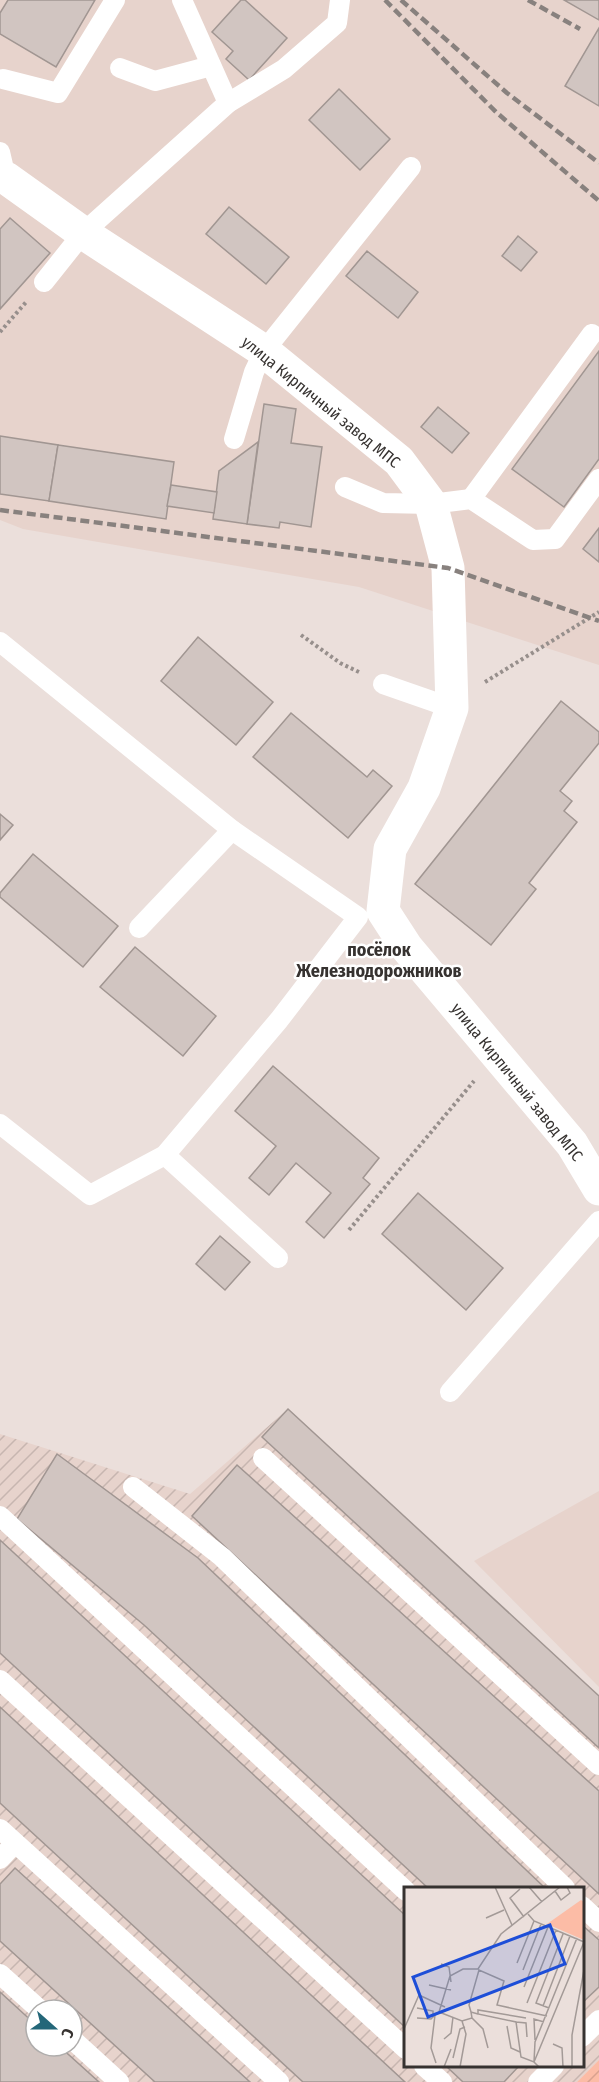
<svg xmlns="http://www.w3.org/2000/svg" width="599" height="2082" font-family="'Fira Sans Condensed',sans-serif">
<style>
.built{fill:#e7d3cc}
.industrial{fill:url(#industrial-furrows);fill-rule:evenodd}
.garden{fill:url(#garden-furrows)}
.building{fill:#d1c5c1;stroke:#a19692;stroke-width:1.5}
.lines{fill:none;stroke-linecap:round;stroke-linejoin:round}
.path{stroke:#978f8c;stroke-width:4;stroke-dasharray:3 3;stroke-linecap:butt}
.service{stroke:#fff;stroke-width:20}
.minor{stroke:#fff;stroke-width:33}
.rail{stroke:#88817e;stroke-width:4.5;stroke-dasharray:9 4.5;stroke-linecap:butt}
.labels{text-anchor:middle;dominant-baseline:central;stroke-width:5;stroke-linejoin:round;paint-order:stroke}
.street-label{font-size:16px;fill:#363230;stroke:#fff}
.neighbourhood-label{font-size:18px;font-weight:bold;fill:#363230;stroke:#fff}
.inset-road{fill:none;stroke:#a39a97;stroke-width:1.5}
.view{fill:#1d4ed8;fill-opacity:0.15;stroke:#1d4ed8;stroke-width:3}
.inset-edge{fill:none;stroke:#363230;stroke-width:3}
</style>
<defs>
<pattern id="industrial-furrows" width="10" height="10" patternUnits="userSpaceOnUse" patternTransform="scale(1.5)"><rect width="10" height="10" fill="#e7d3cc"/><path d="M-1 1l2-2M0 10L10 0M9 11l2-2" fill="none" stroke="#c7b6b0"/></pattern>
<pattern id="garden-furrows" width="10" height="10" patternUnits="userSpaceOnUse" patternTransform="scale(1.5)"><rect width="10" height="10" fill="#fcbca6"/><path d="M-1 1l2-2M0 10L10 0M9 11l2-2" fill="none" stroke="#d9a28f"/></pattern>
</defs>
<rect width="100%" height="100%" fill="#ebdfdb"/>
<g class="built">
<path d="M0 0H599V665L359 587 23 529 0 520Z"/>
<path d="M599 1491V1687L474 1561Z"/>
</g>
<path class="industrial" d="M288 1409 599 1696V2060L577 2082H0V1434L190 1494ZM406 1888H582V2066H406ZM36 2010H72V2046H36Z"/>
<path class="garden" d="M599 2060V2082H577Z"/>
<g class="building">
<path d="M8 0H95L56 67 0 34V13Z"/>
<path d="M241 0H245L287 38 249 80 226 59 233 51 212 32Z"/>
<path d="M564 0H599V20Z"/>
<path d="M599 28V106L565 86Z"/>
<path d="M339 89 390 139 360 170 309 120Z"/>
<path d="M229 207 289 257 266 284 206 234Z"/>
<path d="M10 218 50 253 0 309V229Z"/>
<path d="M518 236 537 252 521 271 502 256Z"/>
<path d="M367 251 418 292 398 318 346 276Z"/>
<path d="M599 351V459L564 507 512 469Z"/>
<path d="M264 404 296 409 291 443 322 447 311 527 280 522 279 528 247 524Z"/>
<path d="M438 407 469 433 452 453 421 427Z"/>
<path d="M0 436 58 445 49 501 0 494Z"/>
<path d="M258 442 247 524 213 519 219 471Z"/>
<path d="M58 445 174 462 166 519 49 501Z"/>
<path d="M171 485 217 492 214 513 167 506Z"/>
<path d="M599 528V562L583 549Z"/>
<path d="M198 637 273 702 236 745 161 681Z"/>
<path d="M561 701 599 732V743L560 791 572 801 564 811 577 822 529 883 536 889 491 945 415 884Z"/>
<path d="M291 713 367 777 373 770 392 786 348 838 253 757Z"/>
<path d="M0 814 13 825 0 840Z"/>
<path d="M33 854 118 926 83 967 0 897V893Z"/>
<path d="M135 947 216 1016 183 1056 100 987Z"/>
<path d="M273 1066 379 1158 363 1178 370 1184 324 1238 306 1222 331 1193 296 1163 269 1195 249 1178 276 1146 235 1111Z"/>
<path d="M418 1193 503 1268 466 1310 382 1234Z"/>
<path d="M220 1236 250 1262 225 1290 196 1264Z"/>
<path d="M288 1409 599 1696V1748L262 1437Z"/>
<path d="M57 1454 198 1558 545 1888H428L144 1625 17 1519Z"/>
<path d="M237 1465 599 1791V1894L192 1516Z"/>
<path d="M0 1540 406 1916V2028L0 1653Z"/>
<path d="M0 1707 405 2082H303L0 1803Z"/>
<path d="M15 1868 250 2082H155L0 1941V1884Z"/>
<path d="M582 1925 599 1940V1987L582 2003Z"/>
<path d="M0 1992 36 2025V2046H59L99 2082H0Z"/>
<path d="M446 2066H519L504 2082H463Z"/>
</g>
<g class="lines">
<g class="path">
<path d="M0 332 27 301"/>
<path d="M301 635 340 663 361 673"/>
<path d="M485 682 599 612"/>
<path d="M349 1230 474 1081"/>
</g>
<g class="service">
<path d="M182 0 228 103"/>
<path d="M120 68 155 81 211 66"/>
<path d="M3 79 58 93 115 0"/>
<path d="M0 152 6 178 0 184"/>
<path d="M44 282 83 233 228 103 284 69 337 23 340 0"/>
<path d="M234 439 254 372 264 351 411 167"/>
<path d="M345 487 383 503 431 504 471 499 533 540 555 539 599 479"/>
<path d="M471 499 592 334"/>
<path d="M0 642 232 830 358 917 279 1020 165 1155 90 1195 0 1124"/>
<path d="M383 684 452 708"/>
<path d="M139 928 232 830"/>
<path d="M165 1155 278 1258"/>
<path d="M450 1392 599 1221"/>
<path d="M263 1458 599 1765"/>
<path d="M133 1487 222 1557 565 1888"/>
<path d="M0 1516 406 1891"/>
<path d="M0 1680 406 2049"/>
<path d="M0 1829 279 2082"/>
<path d="M0 1859 15 1843"/>
<path d="M582 1906 599 1922"/>
<path d="M0 1974 40 2010"/>
<path d="M582 2037 599 2020"/>
<path d="M72 2039 119 2082"/>
<path d="M424 2066 442 2082"/>
<path d="M538 2082 554 2066"/>
</g>
<path class="minor" d="M6 178 83 233 264 351 399 461 431 504 448 568 452 708 424 788 390 849 383 911 407 948 572 1144 599 1189"/>
<g class="rail">
<path d="M385 0 496 112 599 201"/>
<path d="M401 0 507 93 599 163"/>
<path d="M528 0 580 29"/>
<path d="M0 510 448 568 599 621"/>
</g>
</g>
<g class="labels">
<g class="street-label">
<text transform="translate(321 402) rotate(39)">улица Кирпичный завод МПС</text>
<text transform="translate(517 1082) rotate(51)">улица Кирпичный завод МПС</text>
</g>
<g class="neighbourhood-label">
<text x="379" y="950">посёлок<tspan x="379" dy="21">Железнодорожников</tspan></text>
</g>
</g>
<g transform="translate(404 1887)">
<rect width="180" height="180" fill="#ebdfdb"/>
<path d="M177 13 180 15V53L143 37Z" fill="#fcbca6"/>
<path class="inset-road" d="M91 0 108 38M125 0 138 15M116 2 106 11 120 30M151 4 157 13 166 6 163 0M124 27 130 34 180 55 130 175 135 180M82 31 100 23M113 76 130 34M37 77 45 80 47 95M119 83 137 37M25 98 47 103M120 100 144 40M123 116 152 43M139 119 166 49M13 121 29 124V128M145 121 132 116 159 47M35 125 46 89 59 82H74L97 47 156 0M35 125 58 134 68 131 67 125 74 127M67 125 65 118 75 83 100 94 93 118 143 129M31 128 27 161 32 176M13 131 27 132 31 128M68 131 79 142 84 161M122 131 74 123V127L112 135 117 170 130 175 131 155 173 51M112 135 122 136 123 150M103 139 107 161 116 165M0 142 15 108 41 120M40 152 47 146 49 130M131 153 130 132 140 135M149 157 158 161 159 180M49 171 56 142 61 140M40 180 47 162M56 180 62 147 58 134M120 180H140M168 180V148L180 83"/>
<path class="view" d="M146 38 161 77 24 130 9 90Z"/>
<rect width="180" height="180" class="inset-edge"/>
</g>
<g transform="translate(54 2028) rotate(111)"><circle r="28" fill="#ffffff" stroke="#afadac" stroke-width="1.5"/>
<path d="M0-4.5L10 22L0 15L-10 22Z" fill="#246779"/>
<text y="-9" font-size="16" font-weight="bold" text-anchor="middle" fill="#363230">С</text>
</g>
</svg>
